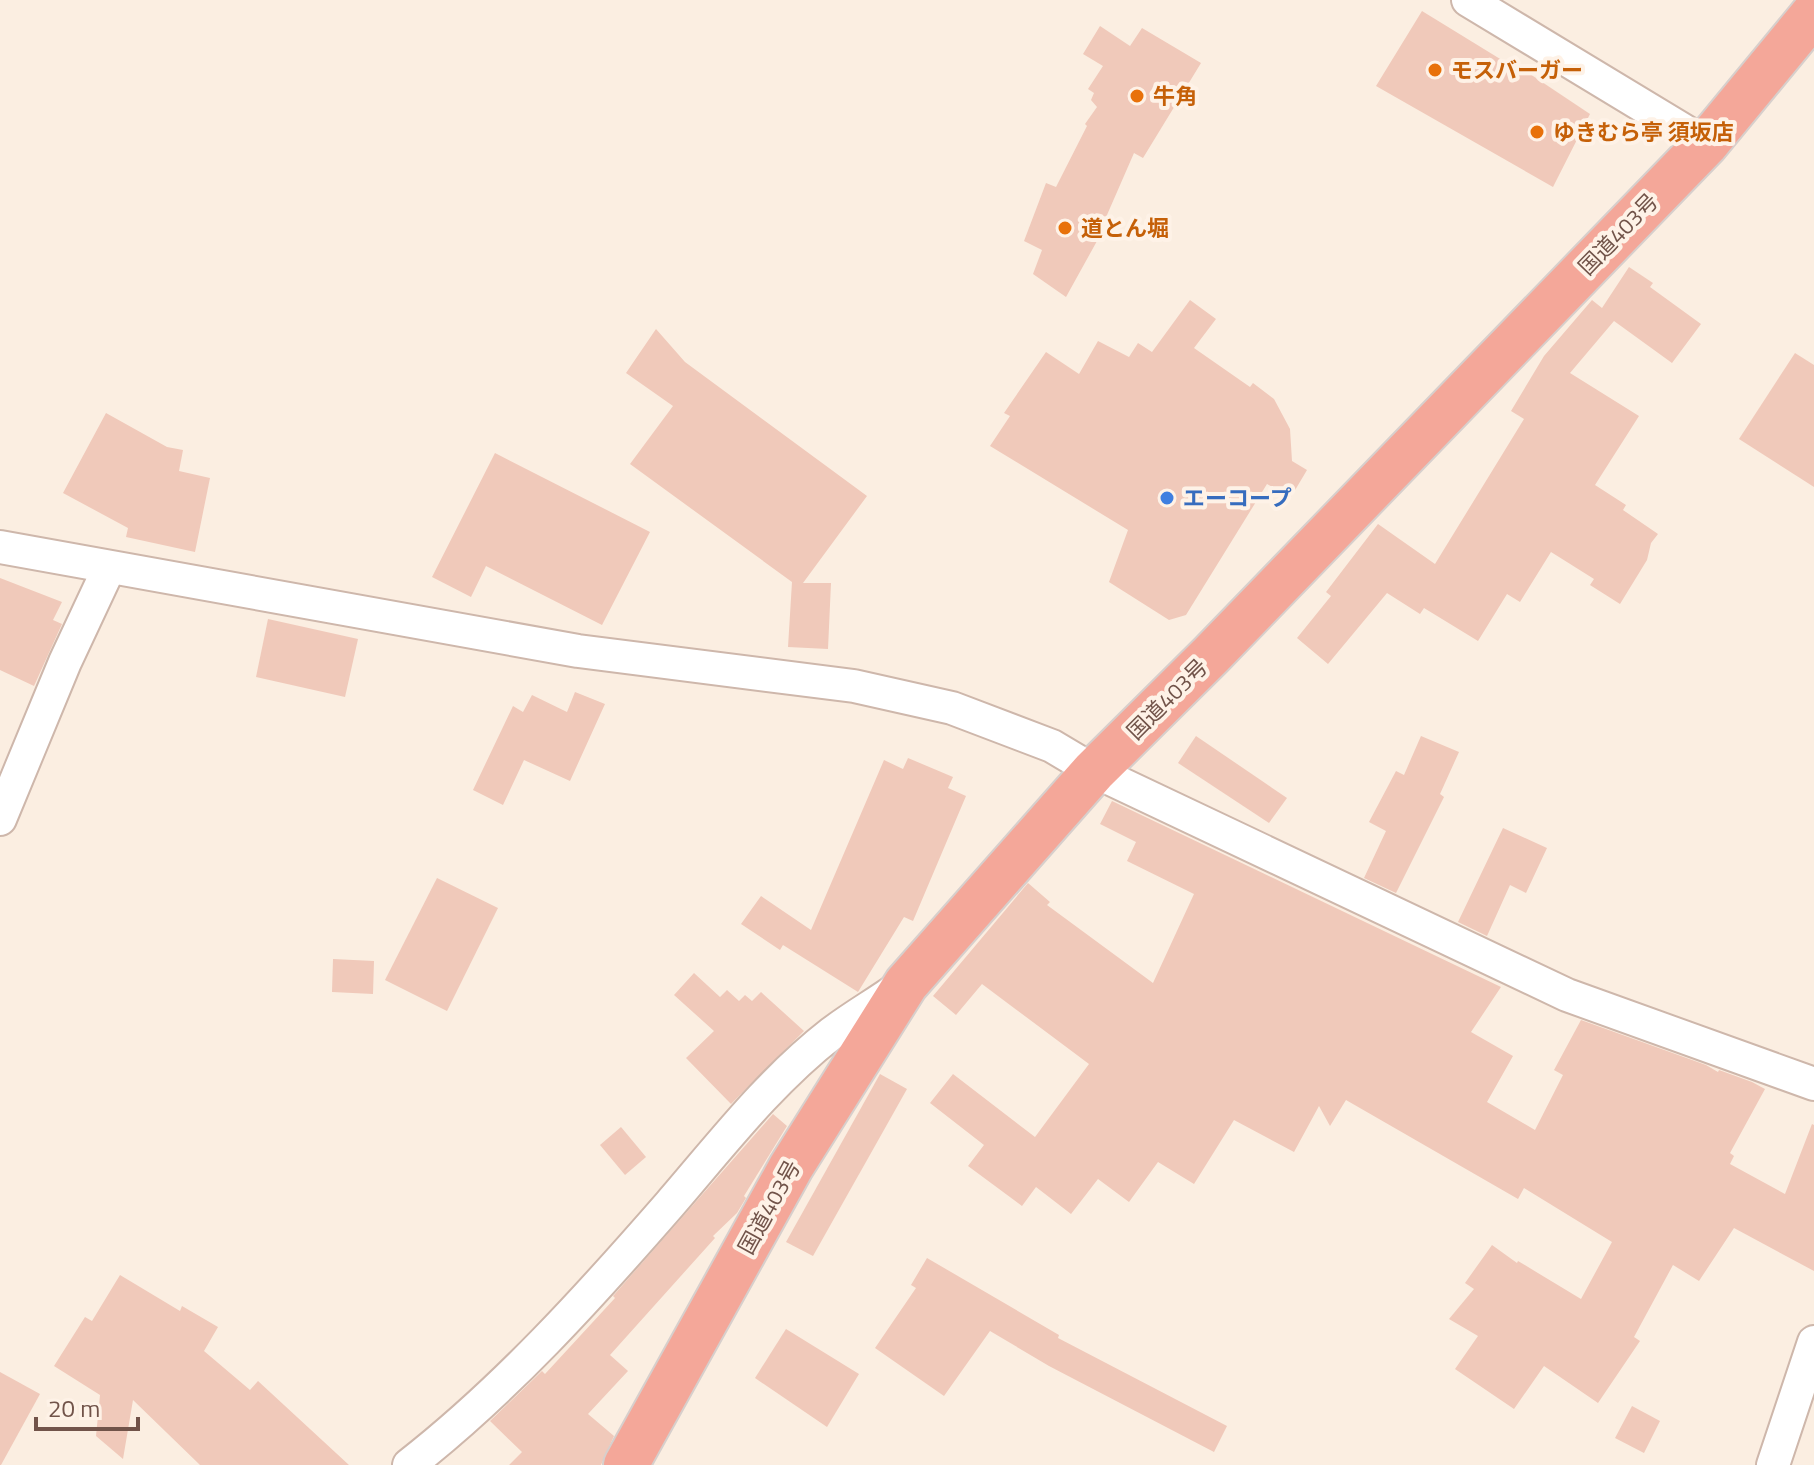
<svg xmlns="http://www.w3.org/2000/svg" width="1814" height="1465" font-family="'Titillium Web','Noto Sans JP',sans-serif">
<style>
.building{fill:#f0c9ba}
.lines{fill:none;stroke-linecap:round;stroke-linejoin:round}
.minor-casing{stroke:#ceb7ab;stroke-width:36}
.highway-casing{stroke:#d7cfcc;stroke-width:48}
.minor{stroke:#fff;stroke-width:32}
.highway{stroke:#f4a799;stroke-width:44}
.food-dot{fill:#e8710a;stroke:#fef2e7;stroke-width:3}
.shop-dot{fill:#3f7fe0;stroke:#fef2e7;stroke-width:3}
.labels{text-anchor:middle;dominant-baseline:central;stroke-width:8;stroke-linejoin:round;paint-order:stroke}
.food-label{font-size:22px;font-weight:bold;fill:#c56008;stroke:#fef2e7;text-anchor:start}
.street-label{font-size:22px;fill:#715349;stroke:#fef2e7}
.shop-label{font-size:22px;font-weight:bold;fill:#366cbe;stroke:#fef2e7;text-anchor:start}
</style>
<rect width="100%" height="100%" fill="#fbeee1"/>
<g class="building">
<path d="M1422 11 1523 73 1524 70 1590 114 1553 187 1376 86Z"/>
<path d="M1100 26 1130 46 1142 28 1201 63 1143 158 1134 153 1100 231 1102 232 1066 297 1033 274 1042 250 1024 241 1046 183 1056 187 1087 126 1085 124 1097 107 1091 100 1094 93 1088 89 1103 66 1083 54Z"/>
<path d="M1629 267 1653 283 1650 287 1701 324 1672 363 1614 321 1570 373 1639 416 1595 485 1626 505 1623 510 1658 534 1651 543 1647 560 1620 604 1590 585 1594 579 1551 552 1520 602 1507 594 1478 641 1424 608 1420 614 1387 593 1328 664 1297 638 1331 596 1326 592 1378 524 1435 564 1524 419 1511 411 1544 356 1592 300 1602 308Z"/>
<path d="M1190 300 1216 319 1194 348 1250 387 1253 383 1274 399 1290 429 1292 461 1307 470 1291 497 1267 484 1186 615 1169 620 1109 582 1128 530 990 446 1010 416 1004 413 1046 352 1079 374 1098 341 1129 357 1138 343 1152 352Z"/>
<path d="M656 329 685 362 867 496 803 583H831L828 649 788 647 792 582 630 464 673 406 626 373Z"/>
<path d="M1795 353 1814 365V487L1739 439Z"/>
<path d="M106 413 167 447 183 450 179 471 210 478 195 552 126 537 128 528 63 493Z"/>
<path d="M495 453 650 532 602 625 486 566 471 597 432 577Z"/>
<path d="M0 578 62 602 53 620 62 624 34 686 0 670Z"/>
<path d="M268 619 358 639 345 697 256 677Z"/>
<path d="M575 692 605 704 570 781 524 760 503 805 473 790 513 706 523 712 532 695 567 712Z"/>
<path d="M1196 736 1287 798 1269 823 1178 763Z"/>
<path d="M1421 736 1459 752 1440 794 1444 797 1396 893 1364 878 1386 831 1369 822 1396 771 1404 775Z"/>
<path d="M908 758 953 777 948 788 966 796 913 921 904 917 858 992 783 945 780 950 741 924 761 896 811 930 884 760 903 769Z"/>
<path d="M1112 801 1501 987 1471 1032 1513 1056 1487 1102 1535 1130 1563 1075 1554 1070 1581 1020 1706 1065 1718 1072 1719 1070 1752 1082 1765 1089 1730 1153 1734 1156 1730 1164 1785 1194 1812 1124 1814 1125V1271L1734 1228 1699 1281 1673 1265 1634 1337 1640 1341 1598 1403 1544 1366 1514 1409 1455 1369 1478 1336 1449 1319 1474 1289 1465 1283 1492 1245 1517 1263 1518 1261 1581 1299 1612 1242 1524 1188 1518 1199 1346 1100 1330 1126 1319 1106 1294 1152 1234 1120 1194 1184 1158 1162 1129 1202 1098 1179 1071 1214 1036 1187 1022 1206 968 1166 984 1145 930 1103 953 1074 1035 1137 1089 1064 982 984 956 1015 933 996 1028 883 1050 902 1047 905 1153 983 1194 894 1127 861 1136 842 1100 824Z"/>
<path d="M1503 828 1547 848 1526 893 1510 885 1487 936 1458 922Z"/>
<path d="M437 878 498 908 447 1011 385 980Z"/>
<path d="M333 959 374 961 373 994 332 992Z"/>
<path d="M694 973 720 997 727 990 739 1001 745 995 752 1001 761 992 804 1031 731 1104 686 1058 714 1031 674 995Z"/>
<path d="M880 1074 907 1089 813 1256 786 1242Z"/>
<path d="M773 1114 787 1126 744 1196 746 1198 737 1213 713 1236 715 1238 610 1355 628 1371 588 1414 614 1436 601 1465H509L522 1452 490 1421 542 1371 545 1374 615 1298 613 1296Z"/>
<path d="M621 1127 646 1157 625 1175 600 1145Z"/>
<path d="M927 1258 1059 1335 1058 1338 1227 1426 1214 1452 1049 1366 990 1331 944 1396 875 1348 916 1288 911 1285Z"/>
<path d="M120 1275 180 1311 182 1306 218 1327 204 1351 250 1390 258 1381 349 1465H200L133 1400 123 1459 96 1436 100 1395 54 1366 85 1317 92 1321Z"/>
<path d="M786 1329 859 1374 827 1427 755 1378Z"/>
<path d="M0 1372 40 1394 1 1465H0Z"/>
<path d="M1632 1406 1660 1421 1644 1453 1615 1438Z"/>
</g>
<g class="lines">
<defs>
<g id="minor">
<path d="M1468 0 1706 144"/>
<path d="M0 547 578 651 854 686 952 708 1052 746 1094 771 1567 995 1814 1084"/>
<path d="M0 819 65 662 109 568"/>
<path d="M409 1465C505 1390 589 1297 670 1204 721 1145 769 1082 832 1033 853 1017 876 1004 897 989"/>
<path d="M1773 1465 1814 1342"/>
</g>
<path id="highway" d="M626 1465 791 1167 906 984 1094 771 1211 655 1706 144 1814 13"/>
</defs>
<use href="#minor" class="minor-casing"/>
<use href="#highway" class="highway-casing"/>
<use href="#minor" class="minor"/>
<use href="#highway" class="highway"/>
</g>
<g class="food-dot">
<circle cx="1435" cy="70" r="8"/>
<circle cx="1137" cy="96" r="8"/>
<circle cx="1537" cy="132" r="8"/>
<circle cx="1065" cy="228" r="8"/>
</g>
<circle class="shop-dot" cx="1167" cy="498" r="8"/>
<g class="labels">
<g class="food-label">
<text x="1451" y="70">モスバーガー</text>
<text x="1153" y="96">牛角</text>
<text x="1553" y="132">ゆきむら亭 須坂店</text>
<text x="1081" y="228">道とん堀</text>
</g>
<g class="street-label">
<text transform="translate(1618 234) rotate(-46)">国道403号</text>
<text transform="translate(1167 699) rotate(-45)">国道403号</text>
<text transform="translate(769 1207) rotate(-61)">国道403号</text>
</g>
<g class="shop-label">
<text x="1183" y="498">エーコープ</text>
</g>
</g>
<path d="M36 1417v12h102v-12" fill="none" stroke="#715349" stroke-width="4"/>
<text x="48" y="1417" font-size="24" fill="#715349" stroke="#fef2e7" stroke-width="6" paint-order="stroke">20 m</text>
</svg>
